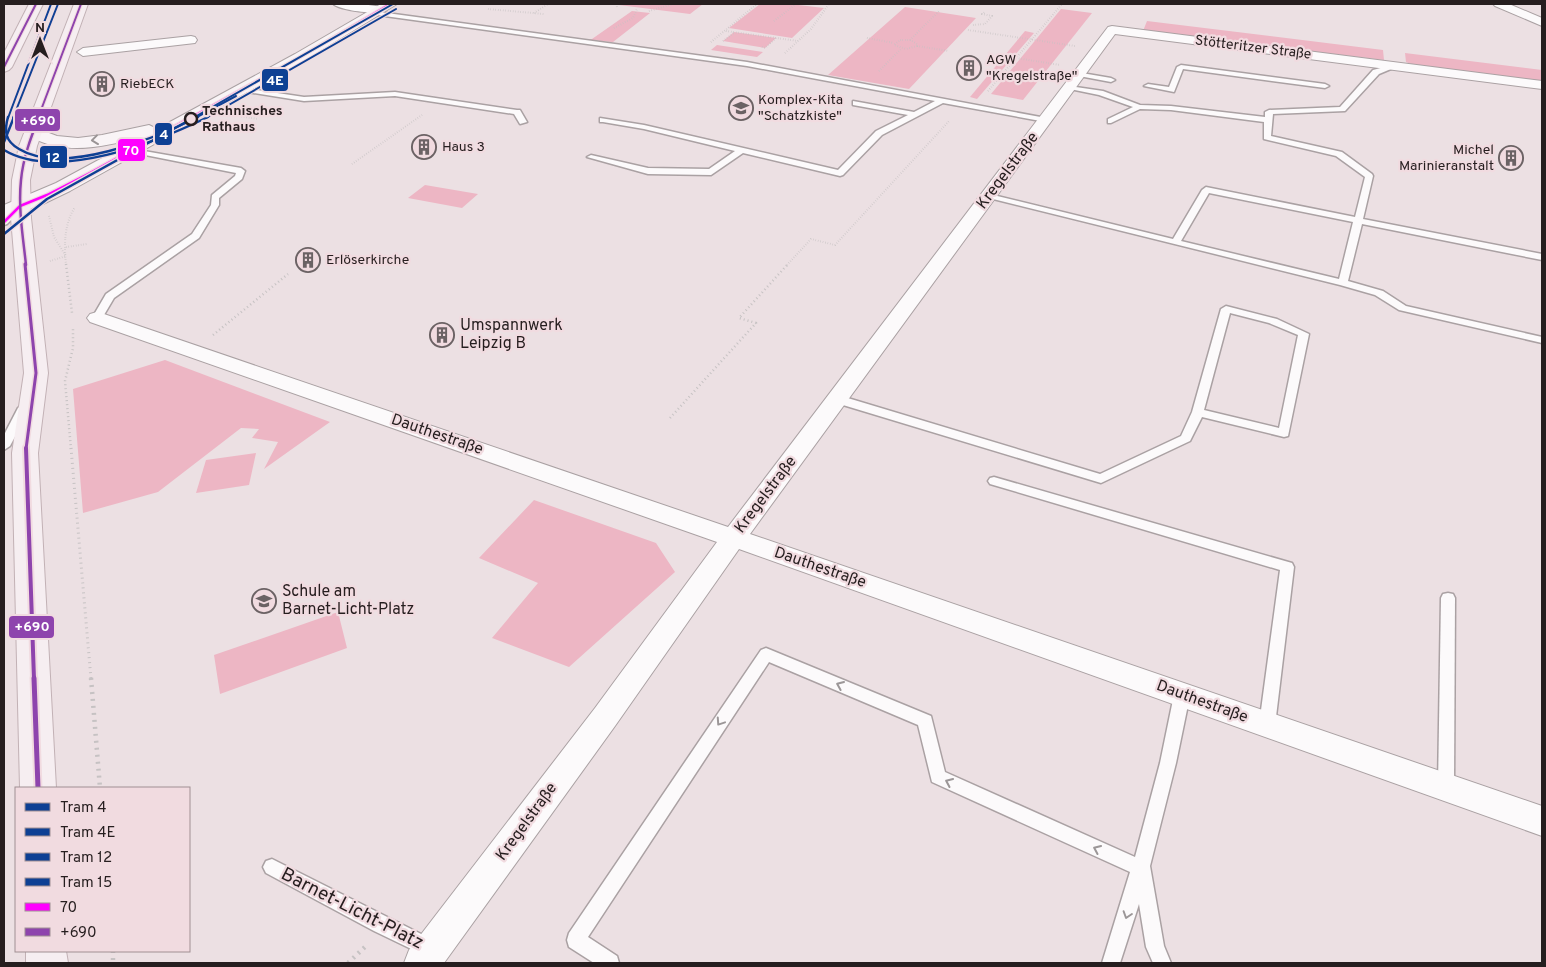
<svg xmlns="http://www.w3.org/2000/svg" width="1546" height="967" font-family="Overpass,sans-serif">
<style>
.green{fill:#edb6c4}
.lines{fill:none;stroke-linecap:round;stroke-linejoin:round}
.lane-casing{stroke:#aaa1a3;stroke-width:3}
.street-casing{stroke:#aaa1a3;stroke-width:2}
.secondary-casing{stroke:#aaa1a3;stroke-width:2}
.primary-casing{stroke:#c2b1b5;stroke-width:2}
.path-far3{stroke:#c6c2c3;stroke-width:2;stroke-dasharray:0.5 2;stroke-linecap:butt}
.path-far2{stroke:#c6c2c3;stroke-width:2.5;stroke-dasharray:1 3;stroke-linecap:butt}
.path-far1{stroke:#c6c2c3;stroke-width:3;stroke-dasharray:1 4;stroke-linecap:butt}
.path{stroke:#c6c2c3;stroke-width:4.5;stroke-dasharray:2 5;stroke-linecap:butt}
.lane{fill:#fcfafb;fill-rule:evenodd}
.street{fill:#fcfafb;fill-rule:evenodd}
.secondary{fill:#f9f4f6;fill-rule:evenodd}
.primary{fill:#f6eef1;fill-rule:evenodd}
.bus-1-far1-casing{stroke:#f1dbe0;stroke-width:4}
.bus-1-casing{stroke:#f1dbe0;stroke-width:5}
.bus-2-far4-casing{stroke:#f1dbe0;stroke-width:4}
.bus-2-far3-casing{stroke:#f1dbe0;stroke-width:5}
.bus-2-far2-casing{stroke:#f1dbe0;stroke-width:6}
.bus-2-far1-casing{stroke:#f1dbe0;stroke-width:8}
.bus-2-casing{stroke:#f1dbe0;stroke-width:9}
.bus-1-far1{stroke:#f0f;stroke-width:2}
.bus-1{stroke:#f0f;stroke-width:2.5}
.bus-2-far4{stroke:#8e44ad;stroke-width:2}
.bus-2-far3{stroke:#8e44ad;stroke-width:2.5}
.bus-2-far2{stroke:#8e44ad;stroke-width:3}
.bus-2-far1{stroke:#8e44ad;stroke-width:4}
.bus-2{stroke:#8e44ad;stroke-width:5}
.tram-1-far1-casing{stroke:#f1dbe0;stroke-width:4}
.tram-1-casing{stroke:#f1dbe0;stroke-width:5}
.tram-2-far1-casing{stroke:#f1dbe0;stroke-width:4}
.tram-2-casing{stroke:#f1dbe0;stroke-width:5}
.tram-3-far1-casing{stroke:#f1dbe0;stroke-width:4}
.tram-3-casing{stroke:#f1dbe0;stroke-width:5}
.tram-4-far1-casing{stroke:#f1dbe0;stroke-width:4}
.tram-4-casing{stroke:#f1dbe0;stroke-width:5}
.tram-1-far1{stroke:#0e4094;stroke-width:2}
.tram-1{stroke:#0e4094;stroke-width:2.5}
.tram-2-far1{stroke:#0e4094;stroke-width:2}
.tram-2{stroke:#0e4094;stroke-width:2.5}
.tram-3-far1{stroke:#0e4094;stroke-width:2}
.tram-3{stroke:#0e4094;stroke-width:2.5}
.tram-4-far1{stroke:#0e4094;stroke-width:2}
.tram-4{stroke:#0e4094;stroke-width:2.5}
.oneway{stroke:#9a9495}
.oneway2{stroke:#9c9798}
.stop-dot{fill:#f1dbe0;stroke:#261e1f;stroke-width:2.5}
.labels{text-anchor:middle;dominant-baseline:central;stroke-width:4.5;stroke-linejoin:round;paint-order:stroke}
.far-street-label{font-size:14px;fill:#261e1f;stroke:#f1dbe0}
.far-poi-label{font-size:14px;fill:#261e1f;stroke:#f1dbe0;text-anchor:start}
.far-stop-label{font-size:14px;font-weight:bold;fill:#261e1f;stroke:#f1dbe0;text-anchor:start}
.street-label{font-size:16px;fill:#261e1f;stroke:#f1dbe0}
.poi-label{font-size:16px;fill:#261e1f;stroke:#f1dbe0;text-anchor:start}
.near-street-label{font-size:19px;fill:#261e1f;stroke:#f1dbe0}
.line-badge{stroke:#f1dbe0;stroke-width:2}
.badge-label{font-size:14px;text-anchor:middle;font-weight:bold;fill:#fff}
</style>
<rect width="100%" height="100%" fill="#ece0e3"/>
<g class="green">
<path d="M611 4H703L690 14Z"/>
<path d="M760 4H790L824 8 792 38 729 28Z"/>
<path d="M905 7 976 18 909 89 828 75Z"/>
<path d="M1061 9 1092 13 1023 100 991 94Z"/>
<path d="M632 11 650 13 613 42 622 43 582 39H592Z"/>
<path d="M1147 21 1383 50 1384 60 1143 31Z"/>
<path d="M1025 31 1034 33 977 99 970 97Z"/>
<path d="M734 32 776 38 765 48 723 41Z"/>
<path d="M717 45 763 52 757 57 711 50Z"/>
<path d="M1405 53 1542 70V82L1411 64 1406 62Z"/>
<path d="M425 185 478 194 462 208 408 198Z"/>
<path d="M165 360 330 422 264 469 278 442 252 438 259 429 241 428 158 492 83 513 73 389Z"/>
<path d="M256 453 249 485 196 493 206 460Z"/>
<path d="M534 500 656 543 675 572 569 667 492 638 538 583 479 558Z"/>
<path d="M338 612 347 648 220 694 214 655Z"/>
</g>
<g class="lines">
<defs>
<g id="lane">
<path d="M372 11 747 62 1046 118 1050 120 1046 122 943 103 882 135 843 175 840 176 743 153 711 175 648 174 587 157 591 155 648 168 709 169 735 151 644 129 603 122H600V118L644 125 838 170 876 131 908 115 853 105V101L914 112 935 101 747 66 370 14 369 13Z"/>
<path d="M1181 65 1325 84 1329 86 1325 88 1183 69 1174 92 1144 86 1148 84 1169 87 1177 67Z"/>
<path d="M1392 65 1398 66 1379 74 1345 111 1273 114 1271 136 1342 152 1372 174 1373 176 1363 219 1542 254V260L1362 224 1348 281 1383 291 1406 306 1542 337V343L1399 310 1375 295 1340 285 985 197 989 194 1173 239 1202 190 1206 187 1355 217 1365 177 1336 156 1264 139V122L1171 110 1140 109 1111 123H1108V119L1133 107 1099 95 1065 88 1069 86 1103 91 1140 105 1171 106 1265 117V112L1269 110 1340 107 1373 70ZM1209 193 1353 222 1339 279 1181 241Z"/>
<path d="M1076 72 1111 78 1115 80 1111 82 1079 76H1076Z"/>
<path d="M238 87 304 97 395 92 517 110H520L527 122 520 124 514 114 395 96 304 101 241 91H238Z"/>
<path d="M127 148 241 168 245 171 242 179 219 198V205L199 238 114 298 101 320 97 321 92 318 106 294 192 234 211 205 212 195 235 176 236 173 130 152H127Z"/>
<path d="M20 203 24 206 23 208 7 224 4 225V217Z"/>
<path d="M1226 306 1277 319 1309 334 1288 436 1284 437 1202 417 1190 441 1101 483 833 402 831 399 837 395 841 396 1100 474 1181 436 1192 412 1221 309ZM1230 313 1269 323 1298 335 1279 428 1204 410Z"/>
<path d="M24 404 30 408 10 446 4 450V435L18 408Z"/>
<path d="M994 477 1292 563 1294 567 1275 725 1273 730 1267 732 1261 730 1259 725 1280 570 990 484 988 481 990 478Z"/>
<path d="M1448 593 1453 594 1455 598 1454 787 1452 792 1446 794 1440 792 1438 787 1441 598 1443 594Z"/>
<path d="M766 648 931 716 945 772 1135 857 1160 763 1174 695 1177 690 1182 689 1187 690 1190 695 1176 763 1150 866 1164 946 1171 963H1153L1146 947 1139 904 1120 963H1102L1130 872 932 782 918 725 769 662 588 937 617 956 619 963H594L569 947 567 940 569 933 761 650Z"/>
<path d="M272 859 437 942 439 949 437 956 430 958 374 931 266 873 263 867 266 861Z"/>
</g>
<g id="street">
<path d="M333 4H361L383 7 385 10C379 16 339 10 333 4Z"/>
<path d="M1493 4H1509L1542 18V26L1495 6Z"/>
<path d="M1112 26 1542 81V89L1115 34 750 534 1542 806V836L739 549 615 726 444 963H404L409 950 595 708 717 542 90 322 87 318 90 314 97 312 104 314 728 527 1108 27Z"/>
<path d="M191 36 195 37 197 40 195 43 83 56 77 52 83 48Z"/>
</g>
<path id="secondary" d="M381 4H397L305 60 70 191 43 204 4 218V205L56 183 141 137C107 146 70 155 37 140 32 138 28 137 24 132L27 128 33 127 57 136 78 138 102 135 149 125 157 129 295 54Z"/>
<g id="primary">
<path d="M29 4H43L12 67 9 70 4 72V53Z"/>
<path d="M74 4H88L37 146 30 180 31 218 48 373 38 453 56 788H20L12 453 24 373 11 218 12 180 19 146Z"/>
<path d="M26 951H66L68 963H26Z"/>
</g>
</defs>
<use href="#lane" class="lane-casing"/>
<use href="#street" class="street-casing"/>
<use href="#secondary" class="secondary-casing"/>
<use href="#primary" class="primary-casing"/>
<g class="path-far3">
<path d="M616 4 617 7"/>
<path d="M799 4H812"/>
<path d="M488 9 544 14"/>
<path d="M649 11 673 4"/>
<path d="M534 13 548 4"/>
<path d="M774 21 796 4"/>
<path d="M973 25 985 24 992 16 982 14 985 12"/>
<path d="M614 28 633 18 637 9"/>
<path d="M968 30 1075 46"/>
<path d="M726 31 798 41"/>
<path d="M867 38 894 43"/>
<path d="M900 40H910L917 44V46L906 49 894 45Z"/>
<path d="M910 40 940 10"/>
<path d="M723 41 734 33"/>
<path d="M711 42 757 4"/>
<path d="M917 46 949 51"/>
<path d="M762 47 765 48 776 38"/>
<path d="M785 53 811 29 829 4"/>
<path d="M1004 56 1060 65"/>
<path d="M879 71 901 49"/>
<path d="M988 91 1062 4"/>
<path d="M239 116 258 119"/>
<path d="M352 164 422 115"/>
<path d="M49 216 54 237 66 256"/>
<path d="M66 247 87 244"/>
<path d="M50 261 66 256"/>
<path d="M66 265C64 244 64 225 75 207"/>
<path d="M787 265 811 239 835 245 950 120"/>
</g>
<g class="path-far2">
<path d="M66 264 72 313"/>
<path d="M213 335 288 274"/>
<path d="M670 418 756 323 739 318 788 264"/>
<path d="M71 449 65 381 73 348V327"/>
</g>
<path class="path-far1" d="M71 448 91 679"/>
<g class="path">
<path d="M91 678 100 788"/>
<path d="M113 951V963"/>
<path d="M348 963 367 945"/>
</g>
<use href="#lane" class="lane"/>
<use href="#street" class="street"/>
<use href="#secondary" class="secondary"/>
<use href="#primary" class="primary"/>
<defs>
<path id="bus-1-far1" d="M190 118 300 57 390 4"/>
<path id="bus-1" d="M4 222 20 206 47 195 90 173 192 117"/>
<g id="bus-2-far4">
<path d="M4 67 36 4"/>
<path d="M38 118 81 4"/>
</g>
<path id="bus-2-far3" d="M26 265C23 237 18 208 21 180 23 158 31 137 39 117"/>
<path id="bus-2-far2" d="M25 264 36 373 26 449"/>
<path id="bus-2-far1" d="M26 448 34 679"/>
<path id="bus-2" d="M34 678 38 788"/>
</defs>
<use href="#bus-1-far1" class="bus-1-far1-casing"/>
<use href="#bus-1" class="bus-1-casing"/>
<use href="#bus-2-far4" class="bus-2-far4-casing"/>
<use href="#bus-2-far3" class="bus-2-far3-casing"/>
<use href="#bus-2-far2" class="bus-2-far2-casing"/>
<use href="#bus-2-far1" class="bus-2-far1-casing"/>
<use href="#bus-2" class="bus-2-casing"/>
<use href="#bus-1-far1" class="bus-1-far1"/>
<use href="#bus-1" class="bus-1"/>
<use href="#bus-2-far4" class="bus-2-far4"/>
<use href="#bus-2-far3" class="bus-2-far3"/>
<use href="#bus-2-far2" class="bus-2-far2"/>
<use href="#bus-2-far1" class="bus-2-far1"/>
<use href="#bus-2" class="bus-2"/>
<defs>
<path id="tram-1-far1" d="M193 118 393 4"/>
<path id="tram-1" d="M4 234 47 199 195 117"/>
<path id="tram-2-far1" d="M206 118 396 9"/>
<path id="tram-2" d="M4 150C57 182 157 142 208 117"/>
<g id="tram-3-far1">
<path d="M8 118 51 4"/>
<path d="M195 118 236 96"/>
</g>
<path id="tram-3" d="M8 117C4 131 5 141 19 149 63 176 156 138 198 117"/>
<path id="tram-4-far1" d="M13 118 58 4"/>
<path id="tram-4" d="M4 142 14 117"/>
</defs>
<use href="#tram-1-far1" class="tram-1-far1-casing"/>
<use href="#tram-1" class="tram-1-casing"/>
<use href="#tram-2-far1" class="tram-2-far1-casing"/>
<use href="#tram-2" class="tram-2-casing"/>
<use href="#tram-3-far1" class="tram-3-far1-casing"/>
<use href="#tram-3" class="tram-3-casing"/>
<use href="#tram-4-far1" class="tram-4-far1-casing"/>
<use href="#tram-4" class="tram-4-casing"/>
<use href="#tram-1-far1" class="tram-1-far1"/>
<use href="#tram-1" class="tram-1"/>
<use href="#tram-2-far1" class="tram-2-far1"/>
<use href="#tram-2" class="tram-2"/>
<use href="#tram-3-far1" class="tram-3-far1"/>
<use href="#tram-3" class="tram-3"/>
<use href="#tram-4-far1" class="tram-4-far1"/>
<use href="#tram-4" class="tram-4"/>
</g>
<defs><path id="oneway-chevron" d="M-2-3.5L2.5 0L-2 3.5" fill="none" stroke-width="1.6" stroke-linecap="round" stroke-linejoin="round" transform="scale(1.25)"/></defs>
<use class="oneway" href="#oneway-chevron" transform="translate(95 140) rotate(173)"/>
<g class="oneway2">
<use href="#oneway-chevron" transform="translate(840 685) rotate(-157)"/>
<use href="#oneway-chevron" transform="translate(720 722) rotate(124)"/>
<use href="#oneway-chevron" transform="translate(949 782) rotate(-156)"/>
<use href="#oneway-chevron" transform="translate(1097 849) rotate(-156)"/>
<use href="#oneway-chevron" transform="translate(1127 915) rotate(108)"/>
</g>
<defs>
<symbol id="building-ring" viewBox="-11 -11 22 22"><circle r="9.5" fill="#f1dbe0" stroke="#6b6264" stroke-width="1.5"/><path d="M-4-6H4V6H1V3H-1V6H-4ZM-2.5-4.3h1.7v1.8h-1.7ZM.8-4.3h1.7v1.8H.8ZM-2.5-1h1.7V.8h-1.7ZM.8-1h1.7V.8H.8Z" fill="#6b6264"/></symbol>
<symbol id="school-ring" viewBox="-11 -11 22 22"><circle r="9.5" fill="#f1dbe0" stroke="#6b6264" stroke-width="1.5"/><path d="M0-5L7-2L0 1L-7-2ZM-4 1L0 2.5L4 1V4Q0 6-4 4Z" fill="#6b6264"/></symbol>
</defs>
<g fill-rule="evenodd">
<use href="#building-ring" x="955" y="54" width="28" height="28"/>
<use href="#building-ring" x="88" y="70" width="28" height="28"/>
<use href="#school-ring" x="727" y="94" width="28" height="28"/>
<use href="#building-ring" x="410" y="133" width="28" height="28"/>
<use href="#building-ring" x="1497" y="144" width="28" height="28"/>
<use href="#building-ring" x="294" y="246" width="28" height="28"/>
<use href="#building-ring" x="428" y="321" width="28" height="28"/>
<use href="#school-ring" x="250" y="587" width="28" height="28"/>
</g>
<circle class="stop-dot" cx="191" cy="119" r="6"/>
<g class="labels">
<g class="far-street-label">
<text transform="translate(1253 48) rotate(7)">Stötteritzer Straße</text>
</g>
<g class="far-poi-label">
<text x="986" y="60">AGW<tspan x="986" dy="16">"Kregelstraße"</tspan></text>
<text x="120" y="84">RiebECK</text>
<text x="758" y="100">Komplex-Kita<tspan x="758" dy="16">"Schatzkiste"</tspan></text>
<text x="442" y="147">Haus 3</text>
<text x="1494" y="150" text-anchor="end">Michel<tspan x="1494" dy="16">Marinieranstalt</tspan></text>
<text x="326" y="260">Erlöserkirche</text>
</g>
<g class="far-stop-label">
<text x="202" y="111">Technisches<tspan x="202" dy="16">Rathaus</tspan></text>
</g>
<g class="street-label">
<text transform="translate(1008 171) rotate(-53)">Kregelstraße</text>
<text transform="translate(437 435) rotate(19)">Dauthestraße</text>
<text transform="translate(766 495) rotate(-53)">Kregelstraße</text>
<text transform="translate(820 568) rotate(19)">Dauthestraße</text>
<text transform="translate(1202 702) rotate(20)">Dauthestraße</text>
<text transform="translate(527 822) rotate(-54)">Kregelstraße</text>
</g>
<g class="poi-label">
<text x="460" y="326">Umspannwerk<tspan x="460" dy="18">Leipzig B</tspan></text>
<text x="282" y="592">Schule am<tspan x="282" dy="18">Barnet-Licht-Platz</tspan></text>
</g>
<g class="near-street-label">
<text transform="translate(352 909) rotate(27)">Barnet-Licht-Platz</text>
</g>
</g>
<g class="line-badge">
<rect x="261" y="68" width="28" height="24" rx="5" fill="#0e4094"/>
<rect x="14" y="108" width="47" height="24" rx="5" fill="#8e44ad"/>
<rect x="154" y="122" width="19" height="24" rx="5" fill="#0e4094"/>
<rect x="117" y="138" width="29" height="24" rx="5" fill="#f0f"/>
<rect x="39" y="145" width="29" height="24" rx="5" fill="#0e4094"/>
<rect x="8" y="615" width="47" height="24" rx="5" fill="#8e44ad"/>
</g>
<g class="badge-label">
<text x="275" y="85">4E</text>
<text x="38" y="125">+690</text>
<text x="164" y="139">4</text>
<text x="131" y="155">70</text>
<text x="53" y="162">12</text>
<text x="32" y="631">+690</text>
</g>
<rect width="1546" height="967" fill="none" stroke="#261e1f" stroke-width="10"/>
<rect x="15" y="787" width="175" height="165" fill="#f1dbe0" stroke="#a08f93"/>
<rect x="25" y="803" width="25" height="8" fill="#0e4094" stroke="#a08f93"/>
<text x="60" y="812" font-size="15" fill="#261e1f">Tram 4</text>
<rect x="25" y="828" width="25" height="8" fill="#0e4094" stroke="#a08f93"/>
<text x="60" y="837" font-size="15" fill="#261e1f">Tram 4E</text>
<rect x="25" y="853" width="25" height="8" fill="#0e4094" stroke="#a08f93"/>
<text x="60" y="862" font-size="15" fill="#261e1f">Tram 12</text>
<rect x="25" y="878" width="25" height="8" fill="#0e4094" stroke="#a08f93"/>
<text x="60" y="887" font-size="15" fill="#261e1f">Tram 15</text>
<rect x="25" y="903" width="25" height="8" fill="#ff00ff" stroke="#a08f93"/>
<text x="60" y="912" font-size="15" fill="#261e1f">70</text>
<rect x="25" y="928" width="25" height="8" fill="#8e44ad" stroke="#a08f93"/>
<text x="60" y="937" font-size="15" fill="#261e1f">+690</text>
<g transform="translate(40 40)" stroke="#f1dbe0" stroke-width="4" paint-order="stroke">
<path d="M0-4L9 19L0 12L-9 19Z" fill="#261e1f"/>
<text y="-8" font-size="14" font-weight="bold" text-anchor="middle" fill="#261e1f">N</text>
</g>
</svg>
